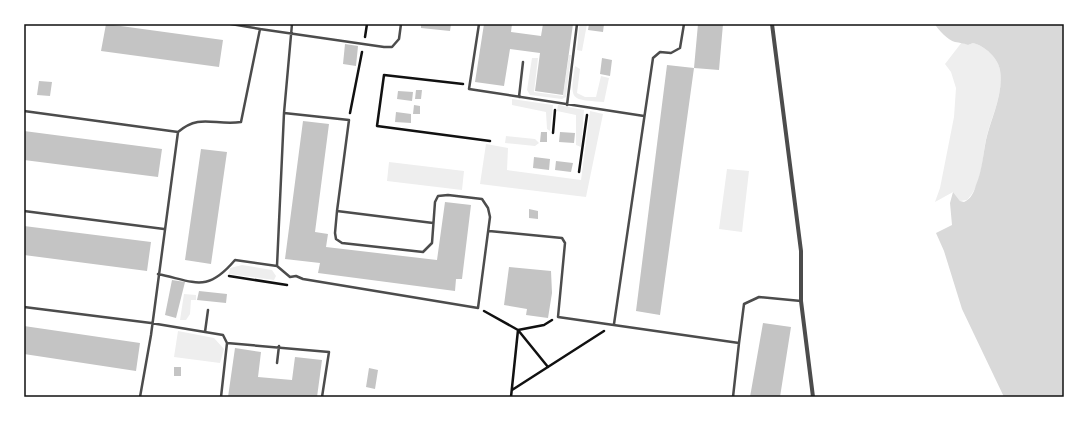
<svg xmlns="http://www.w3.org/2000/svg" width="1088" height="421" font-family="'Fira Sans',sans-serif">
<style>
.green{fill:#eee}
.water{fill:#d9d9d9}
.building{fill:#c4c4c4}
.lines{fill:none;stroke-linecap:round;stroke-linejoin:round}
.path{stroke:#111;stroke-width:2.5}
.service{stroke:#4c4c4c;stroke-width:2.5}
.minor{stroke:#4c4c4c;stroke-width:4}
.neatline{fill:none;stroke:#111;stroke-width:1.5}
</style>
<rect width="100%" height="100%" fill="#fff"/>
<path class="green" d="M581 24H587L582 51 577 50 579 27Z
M962 42 968 45 973 43C985 46 998 58 1000 70 1004 94 991 117 986 139 982 160 982 185 967 200L960 201 953 192 935 202 940 188 954 117 956 88 951 72 945 64Z
M569 55H571L566 97 562 99 530 95 527 90 532 58H538L534 92 563 96Z
M575 66 580 69 577 93 585 97H596L601 76 609 78 604 102C569 100 570 100 575 66Z
M512 99 553 105 550 131 547 129 546 112 512 105Z
M558 105 584 110 581 147 576 145V115L557 111Z
M590 111 603 114 586 197 480 184 486 144 508 148 507 170 581 180Z
M506 136 535 139 539 143 535 146 505 143Z
M389 162 464 171 462 190 387 181Z
M727 169 749 171 742 232 719 229Z
M242 265 272 270 276 276 274 280 229 274 230 268Z
M184 294 196 295V300H191L190 314 186 320H180Z
M178 331 214 338 224 349 220 363 174 357Z"/>
<path class="water" d="M935 24H1064V397H1004L962 309 944 251 936 233 952 225 950 203 953 192 960 201 964 202C971 199 974 192 976 185 982 171 983 155 986 140 991 118 1004 94 1000 70 998 58 985 46 973 43L968 45C963 43 960 43 955 42 948 40 938 30 935 24Z"/>
<path class="building" d="M106 24 223 40 219 67 101 51Z
M421 24H451L450 31 421 28Z
M484 24H512L511 32 541 36 543 24H573L563 95 535 91 540 53 510 49 504 86 475 82Z
M589 24H604L603 32 588 30Z
M698 24H723L719 70 694 68 660 315 636 311 667 65 694 68Z
M345 44 358 46 356 66 343 64Z
M602 58 612 60 610 76 600 74Z
M39 81 52 82 50 96 37 95Z
M416 90H422L421 99H415Z
M398 91 413 92 412 101 397 99Z
M414 105 420 106V114H413Z
M396 112 411 114V123L395 122Z
M303 121 329 124 315 232 328 234 326 247 437 260 445 202 471 205 462 279H456L455 291 318 273 320 263 285 259Z
M24 131 162 149 158 177 24 160Z
M541 132H547V142H540Z
M560 132 575 133 574 143 559 142Z
M201 149 227 152 211 264 185 260Z
M534 157 550 159 549 170 533 168Z
M556 161 573 163 571 172 555 170Z
M529 209 538 211V219L529 218Z
M24 226 151 242 147 271 24 255Z
M509 267 551 271 552 293 548 318 526 315 527 309 504 305Z
M172 280 185 282 176 318 165 315Z
M199 291 227 294 226 303 197 300Z
M763 323 791 327 780 397H750Z
M24 326 140 343 136 371 24 354Z
M235 348 261 352 258 377 292 380 295 357 322 360 317 397H228Z
M174 367H181V376H174Z
M369 368 378 370 375 389 366 387Z"/>
<g class="lines">
<path class="path" d="M365 37 367 24
M463 84 384 75 377 126 490 141
M350 113 362 52
M553 133 555 110
M579 172 587 115
M229 276 287 285
M484 311 518 330 548 367
M518 330 544 325 552 320
M512 390 604 331
M511 397 518 330"/>
<path class="service" d="M231 24 260 29
M479 24 469 89 644 116
M519 97 523 62
M567 105 577 24
M24 111 178 132C200 113 215 126 241 122L260 29 384 47H392L399 39 401 24
M284 113 292 24
M24 211 164 229
M489 231 562 238 565 243 558 317 739 343 744 304 759 297 801 301
M277 266 284 113 349 120 337 211
M158 274C196 282 207 293 235 260L277 266 290 277 296 276 303 279 478 308 490 217 488 208 482 199 448 195 438 196 435 202 432 243 423 252 342 243 336 239 335 233 337 211 433 223
M24 307 151 323 223 335 227 343 221 397
M614 324 653 58 660 52 671 53 680 48 684 24
M205 332 208 310
M227 343 329 352 322 397
M277 363 279 346
M140 397 151 335 178 132
M733 397 739 343"/>
<path class="minor" d="M772 24 801 251V301L813 397"/>
</g>
<rect width="1088" height="421" fill="none" stroke="#ffffff" stroke-width="50"/>
<rect x="25" y="25" width="1038" height="371" class="neatline"/>
</svg>
